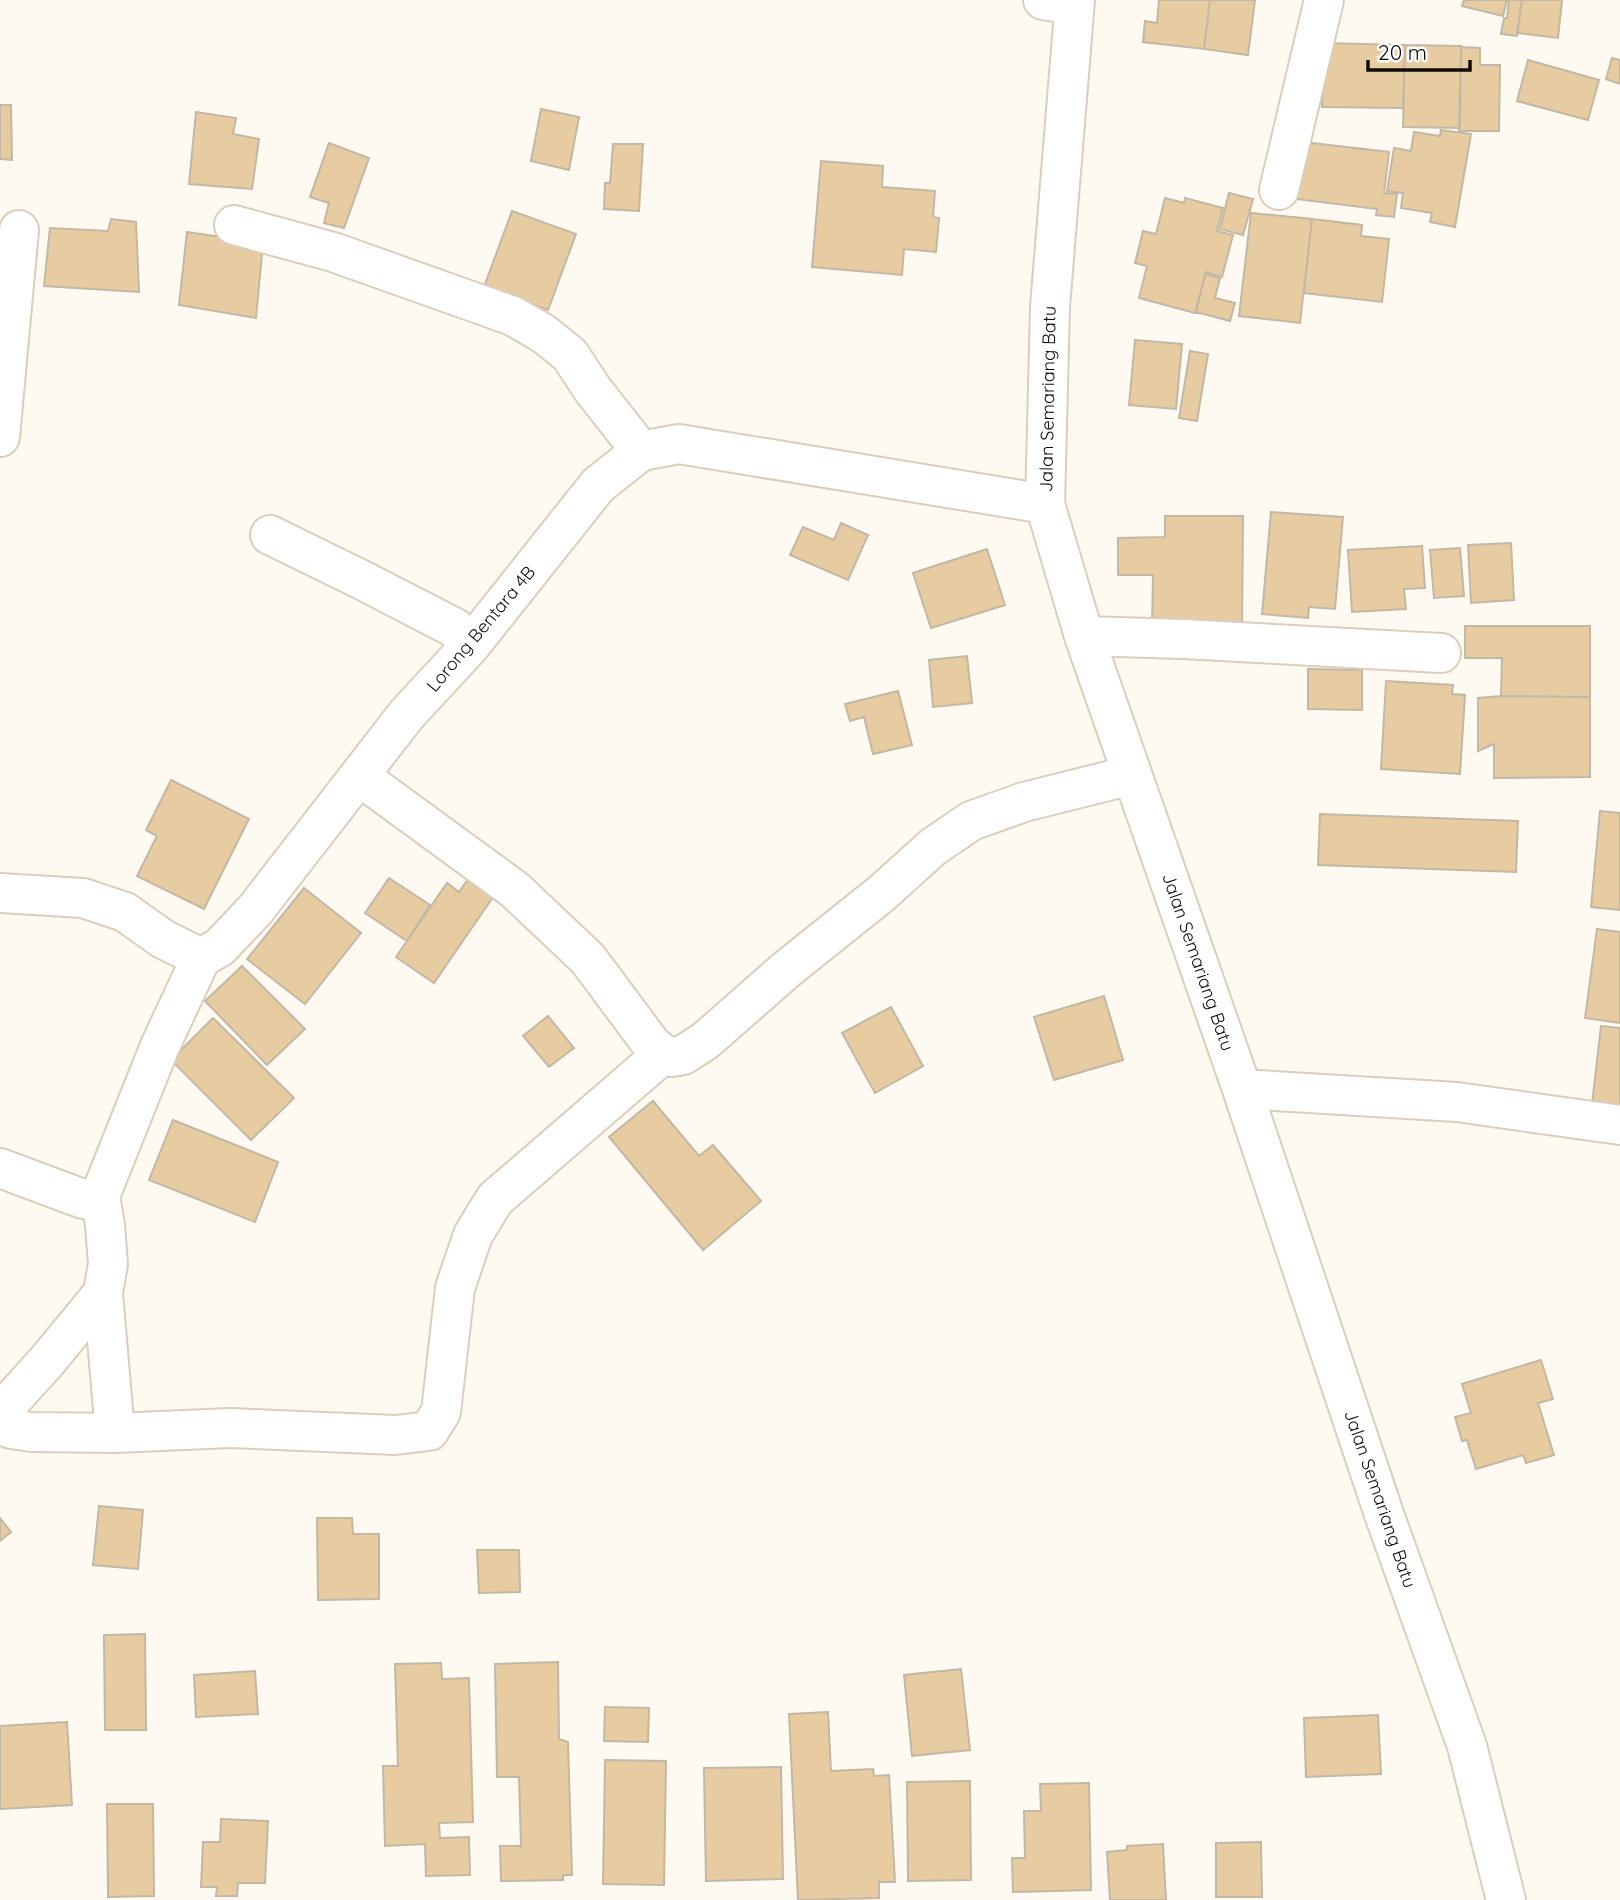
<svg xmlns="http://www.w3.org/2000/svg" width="1620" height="1900" font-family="Quicksand,sans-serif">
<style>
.building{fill:#e7cca1;stroke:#c3b7a5;stroke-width:2}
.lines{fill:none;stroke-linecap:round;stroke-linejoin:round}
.minor-casing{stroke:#dacebc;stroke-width:42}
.minor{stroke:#fff;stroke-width:38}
.labels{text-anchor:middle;stroke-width:5;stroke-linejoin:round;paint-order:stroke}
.street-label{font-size:18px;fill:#0f0c06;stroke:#fff}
</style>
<rect width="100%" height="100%" fill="#fef9f1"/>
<path class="building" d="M1159 0H1210L1204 49 1143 42 1145 21 1157 23Z
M1210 0H1255L1248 55 1204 49Z
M1464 0H1507L1503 16 1462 6Z
M1509 0H1522L1517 36 1501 34 1504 18H1507Z
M1522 0H1562L1558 38 1517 33Z
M1323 43 1405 45 1403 108 1322 107Z
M1405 45 1461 46 1460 128 1403 127Z
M1461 47 1480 48V65H1500L1499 131H1459Z
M1612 58 1620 60V84L1606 79Z
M1528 60 1599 80 1588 120 1517 101Z
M0 105H11L12 160 0 159Z
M541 109 579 117 569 170 531 161Z
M196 112 236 118 233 134 259 139 252 189 189 184Z
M1441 130 1471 134 1455 227 1430 222 1432 213 1401 208 1403 193 1387 191 1394 148 1411 151 1414 132 1440 136Z
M1303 142 1389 152 1384 193 1397 194 1394 217 1376 215 1377 209 1296 199Z
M329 143 369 158 344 228 324 223 329 203 310 197Z
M613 144H643L639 211 604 209 605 183H610Z
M821 161 883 166 882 187 935 191 933 217 939 218 936 252 904 249 902 275 812 267Z
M1229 193 1253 199 1243 235 1220 229Z
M1165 198 1184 203 1185 198 1223 208 1217 231 1233 235 1222 277 1206 272 1195 313 1139 298 1147 266 1135 263 1143 231 1156 234Z
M512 211 576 234 548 310 484 287Z
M1251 213 1312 219 1300 323 1239 316Z
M111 219 136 222 139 292 44 286 50 228 108 231Z
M1312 219 1362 225 1361 236 1389 239 1382 302 1304 293Z
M187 232 263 243 256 318 179 305Z
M1205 274 1220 278 1215 298 1235 303 1230 321 1196 312Z
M1135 340 1182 344 1176 409 1129 405Z
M1190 351 1208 354 1197 421 1179 418Z
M1271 512 1343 517 1335 609 1309 607 1308 618 1262 614Z
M1165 516H1243L1242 628 1152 627 1153 575H1118V538L1165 537Z
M841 523 868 535 848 580 790 555 803 527 834 540Z
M1511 543 1514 600 1471 603 1468 545Z
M1422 546 1425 588 1404 589 1406 609 1352 612 1348 550Z
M1460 548 1464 596 1434 598 1430 550Z
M987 549 1005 605 931 628 913 573Z
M1465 626H1590V697L1501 696 1502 658H1465Z
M967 656 972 703 933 707 929 660Z
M1308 669 1362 670V710L1308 709Z
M1386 681 1453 685 1452 694 1465 695 1460 774 1381 769Z
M898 691 912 745 873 754 864 717 850 721 845 704Z
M1501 696 1590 697V777L1494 778V744L1478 751V698Z
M171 780 249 819 204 909 137 876 157 836 146 830Z
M1600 811 1620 813V910L1591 907Z
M1320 814 1518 821 1516 872 1318 865Z
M389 878 430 905 407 941 365 913Z
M468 879 493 897 434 983 396 957 447 883 459 892Z
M304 888 361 933 305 1004 247 959Z
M1597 929 1620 932V1023L1585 1018Z
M242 966 305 1029 267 1065 205 1001Z
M1104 996 1123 1060 1054 1080 1034 1017Z
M891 1007 923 1066 875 1093 842 1033Z
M548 1016 574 1048 549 1067 523 1036Z
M213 1018 294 1098 251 1140 171 1060Z
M1601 1026 1620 1028V1117L1591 1113Z
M653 1101 699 1156 713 1145 761 1201 703 1250 609 1137Z
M173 1120 278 1162 255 1222 149 1180Z
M1541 1360 1553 1399 1538 1403 1554 1455 1526 1463 1523 1455 1476 1469 1467 1440 1462 1441 1455 1417 1471 1413 1462 1384Z
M99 1506 143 1510 138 1569 93 1565Z
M0 1518 11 1532 0 1541Z
M317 1518H352L353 1534H379V1599L318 1600Z
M477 1550H519L520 1592 479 1593Z
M145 1634 146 1730H105L104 1635Z
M558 1662 559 1739 568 1742 572 1875H563V1880L501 1881 500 1846H521L519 1777H497L495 1664Z
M441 1663 442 1679 469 1678 473 1822 439 1823 440 1838 469 1837 470 1875 426 1876 425 1844 385 1846 383 1766H398L395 1664Z
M961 1669 970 1750 912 1756 904 1675Z
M255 1671 258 1714 196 1717 194 1675Z
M605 1707 649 1708 648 1742 604 1741Z
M828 1712 831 1771 873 1769 874 1776 889 1775 895 1882H879V1898L798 1900 789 1714Z
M1378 1715 1381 1774 1306 1777 1304 1718Z
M67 1722 72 1805 0 1809V1726Z
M605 1760 666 1761 664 1885 603 1884Z
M781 1767 783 1879 706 1881 704 1768Z
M970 1781 971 1880 908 1881 907 1782Z
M1089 1783 1091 1890 1013 1892 1012 1858H1025L1024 1811H1041L1040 1784Z
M107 1804H153L154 1896 108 1897Z
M221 1819 268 1821 265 1883H238L237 1896H216L217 1887H201L203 1842H220Z
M1261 1842 1262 1897H1216V1843Z
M1163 1844 1166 1900H1110L1107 1852 1127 1850V1846Z"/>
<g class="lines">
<g class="minor-casing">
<path id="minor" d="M1043 0 1074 5
M1075 0 1050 307 1045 504 1084 636 1242 1089 1385 1517 1467 1746 1506 1900
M1279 190 1324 0
M234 225 333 252 513 316 544 334 570 355 593 390 641 451
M0 437 19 230
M270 535 362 580 455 628 470 646
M1084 636 1183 639 1441 653
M359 776 515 890 588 959 652 1045 663 1054 672 1057 683 1055 705 1041 787 969 882 893 933 847 971 821 1024 802 1132 775
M0 893 83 898 125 912 163 939 201 958 220 947 255 910 407 714 470 646 598 485 641 451 679 444 1045 504
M1242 1089 1457 1102 1620 1125
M0 1168 83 1199 100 1196
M103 1293 115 1433
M0 1413 47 1361 103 1293 108 1264 105 1225 100 1196 160 1046 201 958
M0 1425 11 1429 32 1432 115 1433 230 1428 395 1435 429 1431 441 1412 455 1288 473 1235 495 1199 663 1054"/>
</g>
<use href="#minor" class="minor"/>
</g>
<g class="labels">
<g class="street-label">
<text transform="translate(1048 399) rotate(-89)" y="6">Jalan Semariang Batu</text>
<text transform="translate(481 629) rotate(-50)" y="6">Lorong Bentara 4B</text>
<text transform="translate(1198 962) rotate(71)" y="6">Jalan Semariang Batu</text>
<text transform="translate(1380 1499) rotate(71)" y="6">Jalan Semariang Batu</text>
</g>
</g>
<path d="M1368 60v10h102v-10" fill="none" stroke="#0f0c06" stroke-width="3.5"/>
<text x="1378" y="60" font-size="21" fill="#0f0c06" stroke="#ffffff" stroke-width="5" paint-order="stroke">20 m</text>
</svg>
